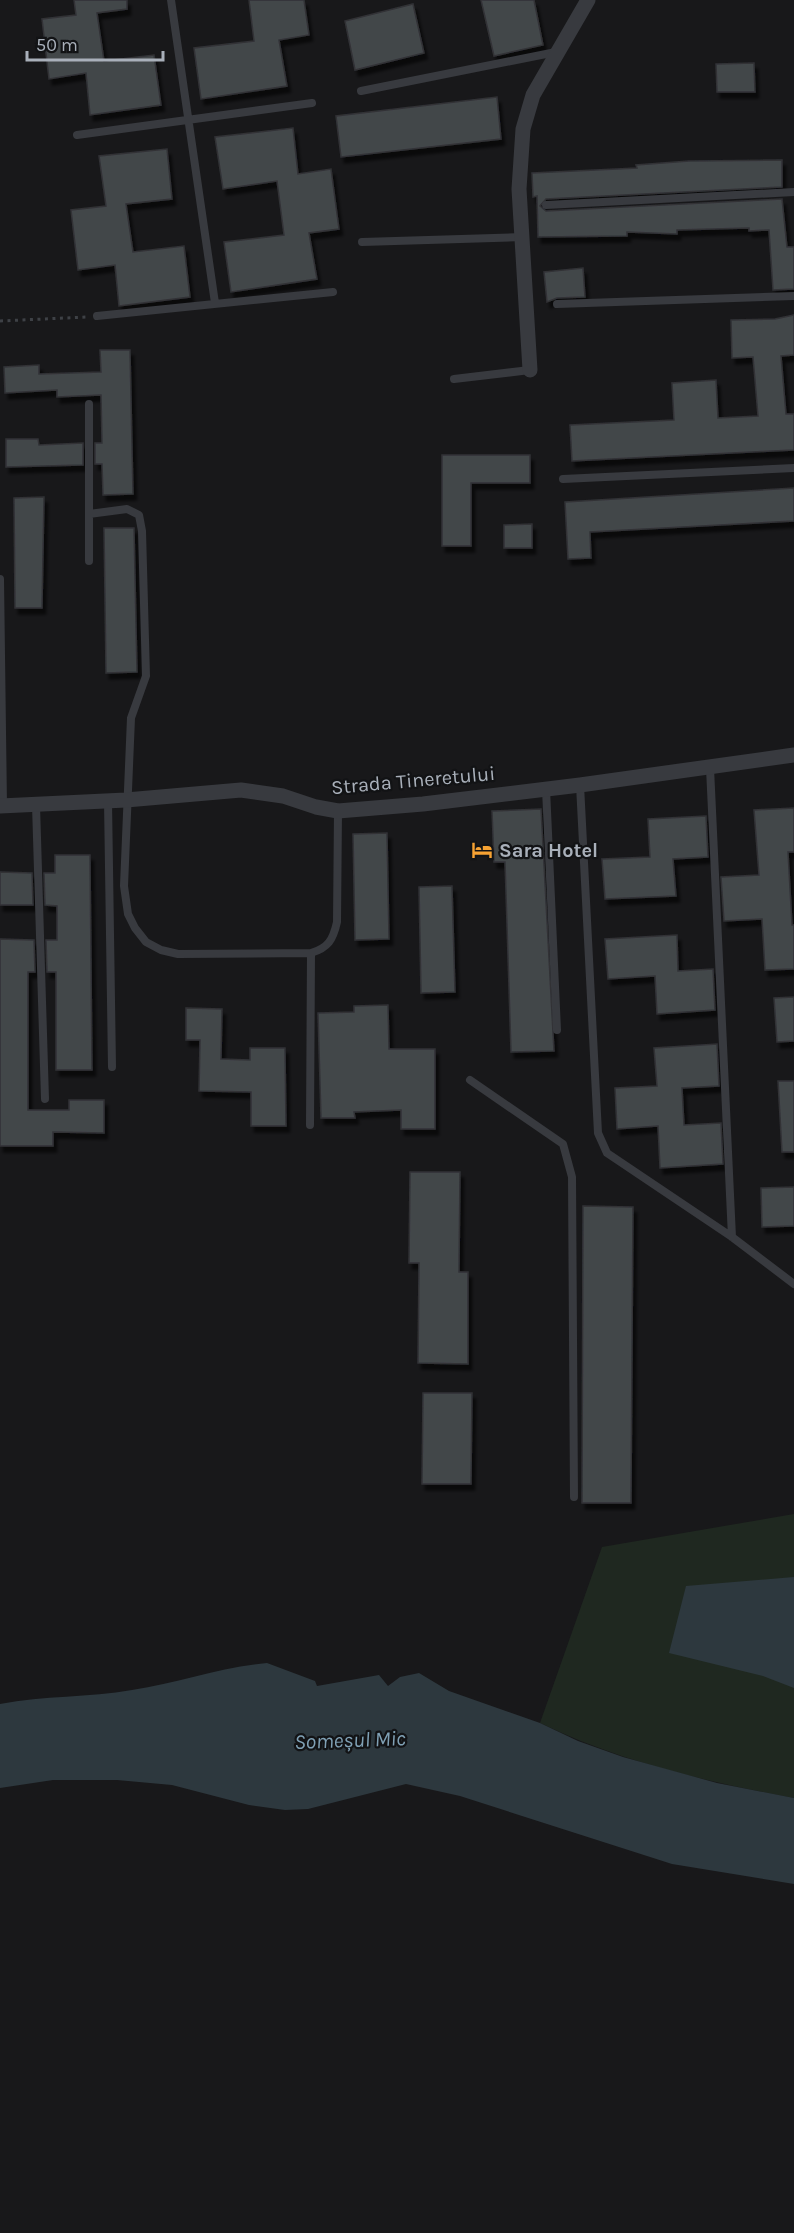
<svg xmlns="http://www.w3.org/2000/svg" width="794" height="2233" font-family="Karla,sans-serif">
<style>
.green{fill:#1f2820}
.water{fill:#2d383e}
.building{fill:#43464a;stroke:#313236;stroke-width:1.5;filter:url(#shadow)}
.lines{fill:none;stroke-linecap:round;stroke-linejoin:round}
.path{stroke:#3e4146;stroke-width:3;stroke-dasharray:3 4.5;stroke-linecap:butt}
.service{stroke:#383a3f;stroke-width:8}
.minor{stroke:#383a3f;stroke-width:15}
.labels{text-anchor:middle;stroke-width:4.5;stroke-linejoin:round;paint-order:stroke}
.street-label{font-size:20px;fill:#a9b0ba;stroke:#121315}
.poi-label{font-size:20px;font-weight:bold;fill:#a9b0ba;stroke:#121315;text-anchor:start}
.water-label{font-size:21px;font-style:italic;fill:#80a1b5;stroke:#121315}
</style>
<defs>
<filter id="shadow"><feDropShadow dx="3.5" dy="6" stdDeviation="1.5" flood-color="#0009"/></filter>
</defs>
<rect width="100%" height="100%" fill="#18181a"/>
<path class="green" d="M794 1514V1798C707 1782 621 1762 540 1723L602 1547Z"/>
<path class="water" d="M794 1577V1688L763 1676 669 1653 686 1586Z
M267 1663 315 1681 317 1686 379 1675 388 1686 400 1677 419 1673 449 1691 540 1723 578 1741 623 1757 717 1783 794 1798V1884L672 1864 460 1796 406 1784 308 1809 285 1810 249 1805 172 1785 117 1780H53L0 1788V1704C44 1695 89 1698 132 1690 178 1683 221 1667 267 1663Z"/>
<path class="building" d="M74 0H127V9L97 13 104 61 154 55 161 105 90 115 86 73 49 79 42 19 76 15Z
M249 0H304L309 35 279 40 287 86 201 99 194 48 254 41Z
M481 0H534L543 45 494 56Z
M413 4 424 53 355 70 345 21Z
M754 63 755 92H717L716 64Z
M497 97 501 139 341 157 336 116Z
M293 128 298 174 331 169 339 229 309 233 317 279 231 292 224 242 284 235 277 181 223 189 215 137Z
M167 149 172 199 126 204 133 252 184 246 190 297 119 306 115 265 78 270 71 210 106 206 99 156Z
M782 160V187L546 199 540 206 546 211 782 199 787 247H794V289L773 290 769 230 749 231V228L677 230V234L627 232V236L538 237 537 196 533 197 532 173 637 168 636 165 689 161Z
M583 268 585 297 557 298 547 302 544 272Z
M794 315V355L781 356 786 414H794V450L572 461 570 425 674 420 672 383 716 380 718 418 758 416 753 357 732 358 731 320 775 319Z
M100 350H130L133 494 103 495 102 464H95V443H102L101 395 57 397V390L5 393 4 367 39 365V374L101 372Z
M6 439H38L39 445 83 443V465L6 467Z
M442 455H530V483H471V546H442Z
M794 488V521L590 532 591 558 568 559 565 502Z
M44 497 42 608H15L14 498Z
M532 524V548H504V525Z
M104 528H134L137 672 106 673Z
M794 808V852H788L792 925H794V969L765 970 762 919 724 921 721 877 759 875 754 810Z
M541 809 554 1051 511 1052 505 862H494L492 811Z
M706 816 708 857 673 859 676 896 605 899 602 859 650 857 648 819Z
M387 833 389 939 355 940 353 834Z
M55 855H90L92 1070H56V972H47L46 940H57V906L45 905 44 873H55Z
M0 872 32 873 33 905H0Z
M452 886 455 992 421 993 419 887Z
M677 935 678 971 713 969 715 1010 657 1014 655 976 608 979 605 939Z
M0 939 34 940 35 972H28V1110H69V1100H104V1133L53 1132V1146H0Z
M794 997V1041L777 1042 774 998Z
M388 1005 389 1049H435V1129H401V1110L354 1112 355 1118H321L318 1013 354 1012V1006Z
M186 1008 222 1009 221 1059 250 1060V1048H285L286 1126H251V1092L199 1091 200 1040H186Z
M717 1044 719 1086 682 1088 684 1125 721 1123 723 1164 660 1168 658 1126 617 1129 615 1088 657 1086 654 1048Z
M778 1081H794V1152H782Z
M410 1172H460L459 1272H468V1364L418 1363 419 1263H409Z
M794 1187V1226L762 1227 761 1188Z
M583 1206 633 1207 631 1503H582Z
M423 1393H472L471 1484H422Z"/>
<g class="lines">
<path class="path" d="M0 321 87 317"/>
<path class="service" d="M171 0 215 303
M361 91 556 52
M77 135 312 103
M546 205 794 192
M362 242 523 237
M557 304 794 296
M97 316 333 292
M454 379 530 370
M563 479 794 468
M89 514 127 509 139 515 142 531 146 676 131 718 124 886 128 914 135 928 146 942 161 950 178 954 311 953C328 948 333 940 337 922L338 811
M89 561V404
M0 579 3 806
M710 768 732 1237
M580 785 598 1133 607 1153 732 1237 794 1284
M546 789 557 1030
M108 801 112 1067
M36 805 45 1099
M470 1080 563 1144 572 1177 574 1497
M310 1125 311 953"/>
<path class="minor" d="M530 370 519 189 523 129 533 95 588 0
M0 806 126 800 241 790 283 796 316 807 338 811 423 804 580 785 794 755"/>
</g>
<defs>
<g id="hotel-bare" transform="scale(1.62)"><path d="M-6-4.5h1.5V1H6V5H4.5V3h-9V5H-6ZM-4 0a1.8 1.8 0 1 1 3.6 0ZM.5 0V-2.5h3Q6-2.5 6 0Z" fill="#f6a233" stroke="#121315" stroke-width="2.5" paint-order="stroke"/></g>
</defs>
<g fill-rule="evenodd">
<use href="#hotel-bare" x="482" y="850"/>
</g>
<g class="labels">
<g class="street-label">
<text transform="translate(413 780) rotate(-5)" y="7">Strada Tineretului</text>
</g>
<g class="poi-label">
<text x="499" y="857">Sara Hotel</text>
</g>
<g class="water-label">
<text transform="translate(350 1740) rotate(-2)" y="7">Someșul Mic</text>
</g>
</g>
<path d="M27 51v9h136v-9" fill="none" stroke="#a9b0ba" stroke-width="3"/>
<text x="36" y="51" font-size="18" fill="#a9b0ba" stroke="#121315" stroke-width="4.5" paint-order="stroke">50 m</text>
</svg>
